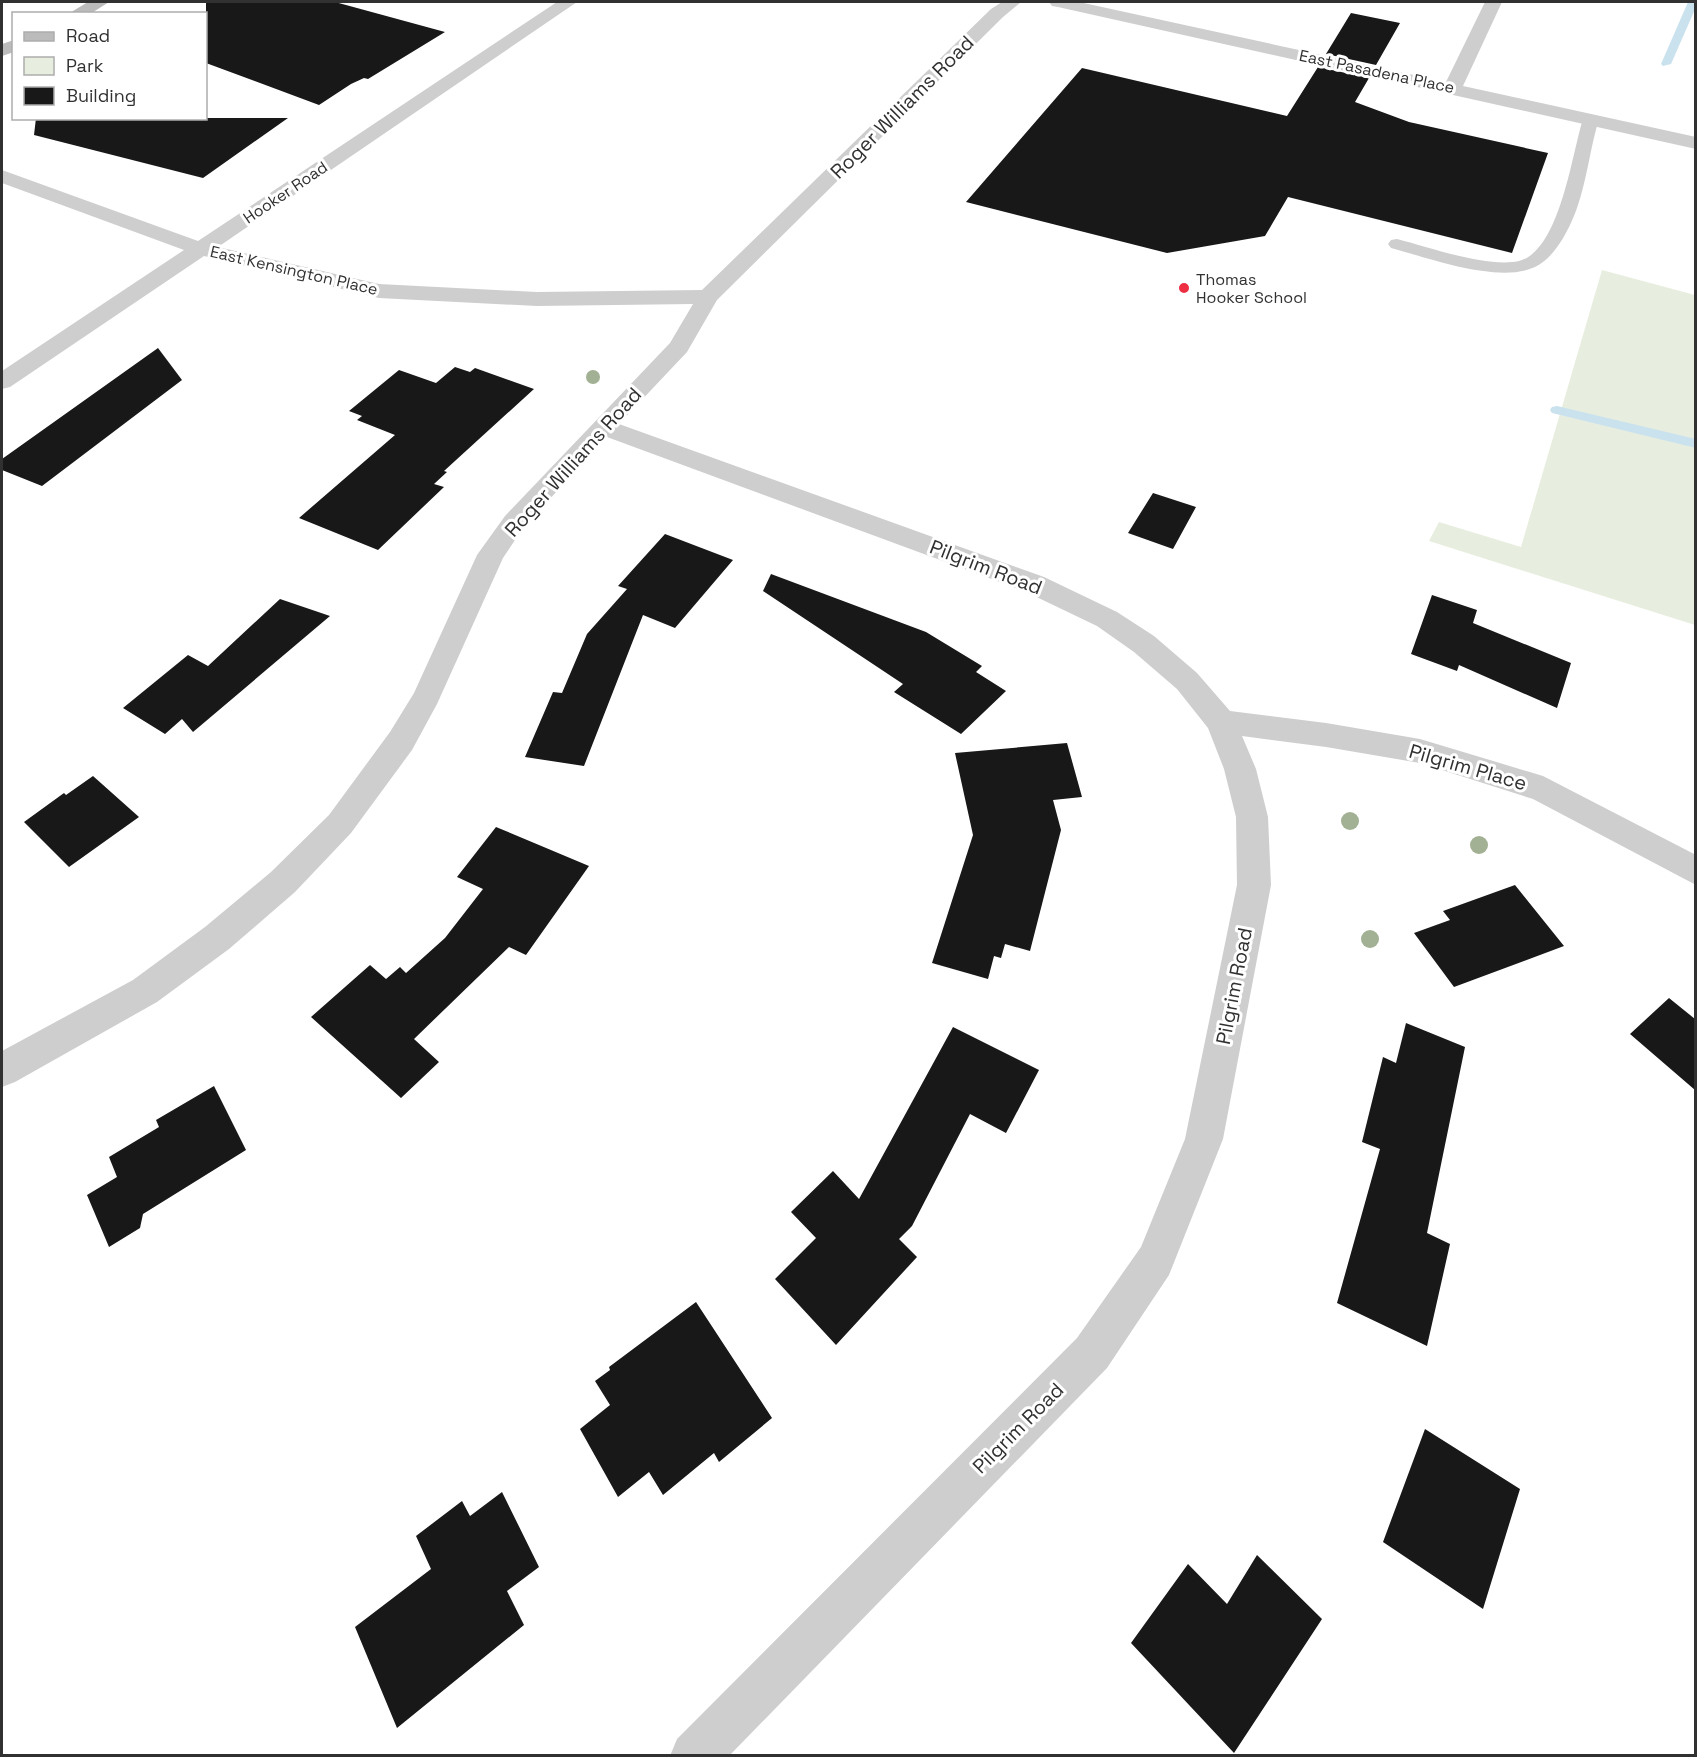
<svg xmlns="http://www.w3.org/2000/svg" width="1697" height="1757" font-family="'Space Grotesk',sans-serif">
<style>
.green{fill:#e8eedf}
.lines{fill:none;stroke-linecap:round;stroke-linejoin:round}
.stream{fill:#cae2ee;fill-rule:evenodd}
.building{fill:#181818}
.service{fill:#cecece;fill-rule:evenodd}
.minor{fill:#cecece;fill-rule:evenodd}
.secondary{fill:#bbb;fill-rule:evenodd}
.tree{fill:#a2b093}
.poi-dot{fill:#ed2e43;stroke:#fff;stroke-width:2}
.labels{text-anchor:middle;stroke-width:6;stroke-linejoin:round;paint-order:stroke}
.far-street-label{font-size:16px;fill:#313131;stroke:#fff}
.far-poi-label{font-size:16px;fill:#313131;stroke:#fff;text-anchor:start}
.street-label{font-size:20px;fill:#313131;stroke:#fff}
</style>
<rect width="100%" height="100%" fill="#fff"/>
<path class="green" d="M1602 270 1695 295V625L1429 541 1439 522 1521 547Z"/>
<g class="lines">
<path class="stream" d="M1688 2H1696V7L1671 64 1663 66 1661 64Z
M1557 406 1696 439V448L1552 413 1550 410 1552 407Z"/>
</g>
<path class="building" d="M206 2H335L445 32 368 79 364 78 351 84 319 105 206 63Z
M1351 13 1400 23 1376 65 1326 54Z
M1318 67 1369 78 1355 102 1409 122 1548 153 1512 253 1288 197 1265 236 1167 253 966 202 1082 68 1287 116Z
M36 118H288L203 178 34 135Z
M158 348 182 380 42 486 2 470V459Z
M455 367 470 372 475 368 534 389 444 471 447 472 434 484 444 487 378 550 299 518 395 435 357 420 362 416 349 411 399 370 436 383Z
M1153 493 1196 507 1173 549 1128 533Z
M665 534 733 560 675 628 643 615 584 766 525 757 553 692 562 693 587 634 627 589 618 586Z
M771 574 926 632 982 666 976 672 1006 691 961 734 894 692 903 684 763 591Z
M1432 595 1477 610 1473 623 1571 663 1557 708 1459 665 1457 671 1411 654Z
M280 599 330 616 193 732 182 719 165 734 123 708 188 655 208 666Z
M1067 743 1082 797 1053 800 1061 830 1030 951 1005 944 1001 958 994 956 988 979 932 963 973 835 955 753Z
M93 776 139 817 69 867 24 822 64 793 66 795Z
M496 827 589 866 526 955 509 947 414 1039 439 1062 401 1098 311 1017 370 965 386 979 400 967 406 973 445 938 483 889 457 877Z
M1515 885 1564 946 1454 987 1414 933 1450 920 1443 911Z
M1669 998 1695 1019V1090L1630 1034Z
M1406 1023 1465 1047 1427 1233 1450 1244 1427 1346 1337 1303 1380 1149 1362 1142 1383 1057 1396 1063Z
M953 1027 1039 1070 1006 1133 970 1114 912 1226 899 1239 917 1257 836 1345 775 1279 816 1238 791 1212 833 1171 859 1199Z
M214 1086 246 1150 143 1214 140 1228 109 1247 87 1195 117 1177 109 1157 159 1127 156 1120Z
M696 1302 772 1418 719 1462 714 1453 663 1495 649 1472 618 1497 580 1429 610 1405 595 1381 610 1370 609 1367Z
M1425 1429 1520 1489 1483 1609 1383 1542Z
M502 1492 539 1567 507 1591 524 1625 397 1728 355 1627 431 1569 416 1536 462 1501 470 1516Z
M1257 1555 1322 1619 1234 1753 1131 1643 1188 1564 1227 1604Z"/>
<g class="lines">
<path class="service" d="M1591 114 1599 119C1590 148 1587 180 1577 208 1570 228 1555 258 1535 267 1498 284 1429 258 1391 248L1388 244 1391 240 1397 239C1428 247 1488 268 1519 261 1560 251 1572 153 1583 119Z"/>
<path class="minor" d="M557 2H577L218 247 379 284 537 292 702 290 991 9 1002 2H1021L1003 17 717 300 687 352 619 424 1044 577 1117 612 1154 636 1197 673 1230 711 1326 723 1420 739 1543 776 1696 855V885L1533 799 1420 763 1326 747 1242 736 1256 769 1268 817 1271 885 1223 1139 1169 1275 1107 1368 729 1756H670L677 1739 1077 1338 1141 1247 1185 1139 1237 885 1236 817 1224 769 1208 728 1177 689 1134 652 1097 626 1024 591 607 437 523 528 503 558 437 704 412 750 351 833 295 892 229 949 157 1002 15 1082 2 1087V1051L133 980 205 927 271 872 329 815 390 732 414 693 477 555 505 516 670 343 693 304 537 306 379 298 204 256 10 387 2 389V371L184 250 2 183V170L198 241Z
M1049 2H1079L1446 82 1485 2H1502L1463 86 1696 137V149L1058 7 1052 6Z"/>
<path class="secondary" d="M88 2H109L90 14H68Z
M14 40V52L2 56V44Z"/>
</g>
<g class="tree">
<circle cx="593" cy="377" r="7"/>
<circle cx="1350" cy="821" r="9"/>
<circle cx="1479" cy="845" r="9"/>
<circle cx="1370" cy="939" r="9"/>
</g>
<circle class="poi-dot" cx="1184" cy="288" r="6"/>
<g class="labels">
<g class="far-street-label">
<text transform="translate(1377 71) rotate(12)" y="6">East Pasadena Place</text>
<text transform="translate(285 192) rotate(-34)" y="6">Hooker Road</text>
<text transform="translate(294 270) rotate(13)" y="6">East Kensington Place</text>
</g>
<g class="far-poi-label">
<text x="1196" y="285">Thomas<tspan x="1196" dy="18">Hooker School</tspan></text>
</g>
<g class="street-label">
<text transform="translate(902 107) rotate(-45)" y="7">Roger Williams Road</text>
<text transform="translate(573 462) rotate(-48)" y="7">Roger Williams Road</text>
<text transform="translate(986 567) rotate(21)" y="7">Pilgrim Road</text>
<text transform="translate(1468 767) rotate(16)" y="7">Pilgrim Place</text>
<text transform="translate(1234 986) rotate(-79)" y="7">Pilgrim Road</text>
<text transform="translate(1018 1428) rotate(-45)" y="7">Pilgrim Road</text>
</g>
</g>
<rect width="1697" height="1757" fill="none" stroke="#313131" stroke-width="6"/>
<rect x="12" y="12" width="195" height="108" fill="#ffffff" stroke="#adadad" stroke-width="1.5"/>
<rect x="24" y="32" width="30" height="9" fill="#bbbbbb" stroke="#adadad" stroke-width="1.5"/>
<text x="66" y="42" font-size="18" fill="#313131">Road</text>
<rect x="24" y="57" width="30" height="18" fill="#e8eedf" stroke="#adadad" stroke-width="1.5"/>
<text x="66" y="72" font-size="18" fill="#313131">Park</text>
<rect x="24" y="87" width="30" height="18" fill="#181818" stroke="#adadad" stroke-width="1.5"/>
<text x="66" y="102" font-size="18" fill="#313131">Building</text>
</svg>
